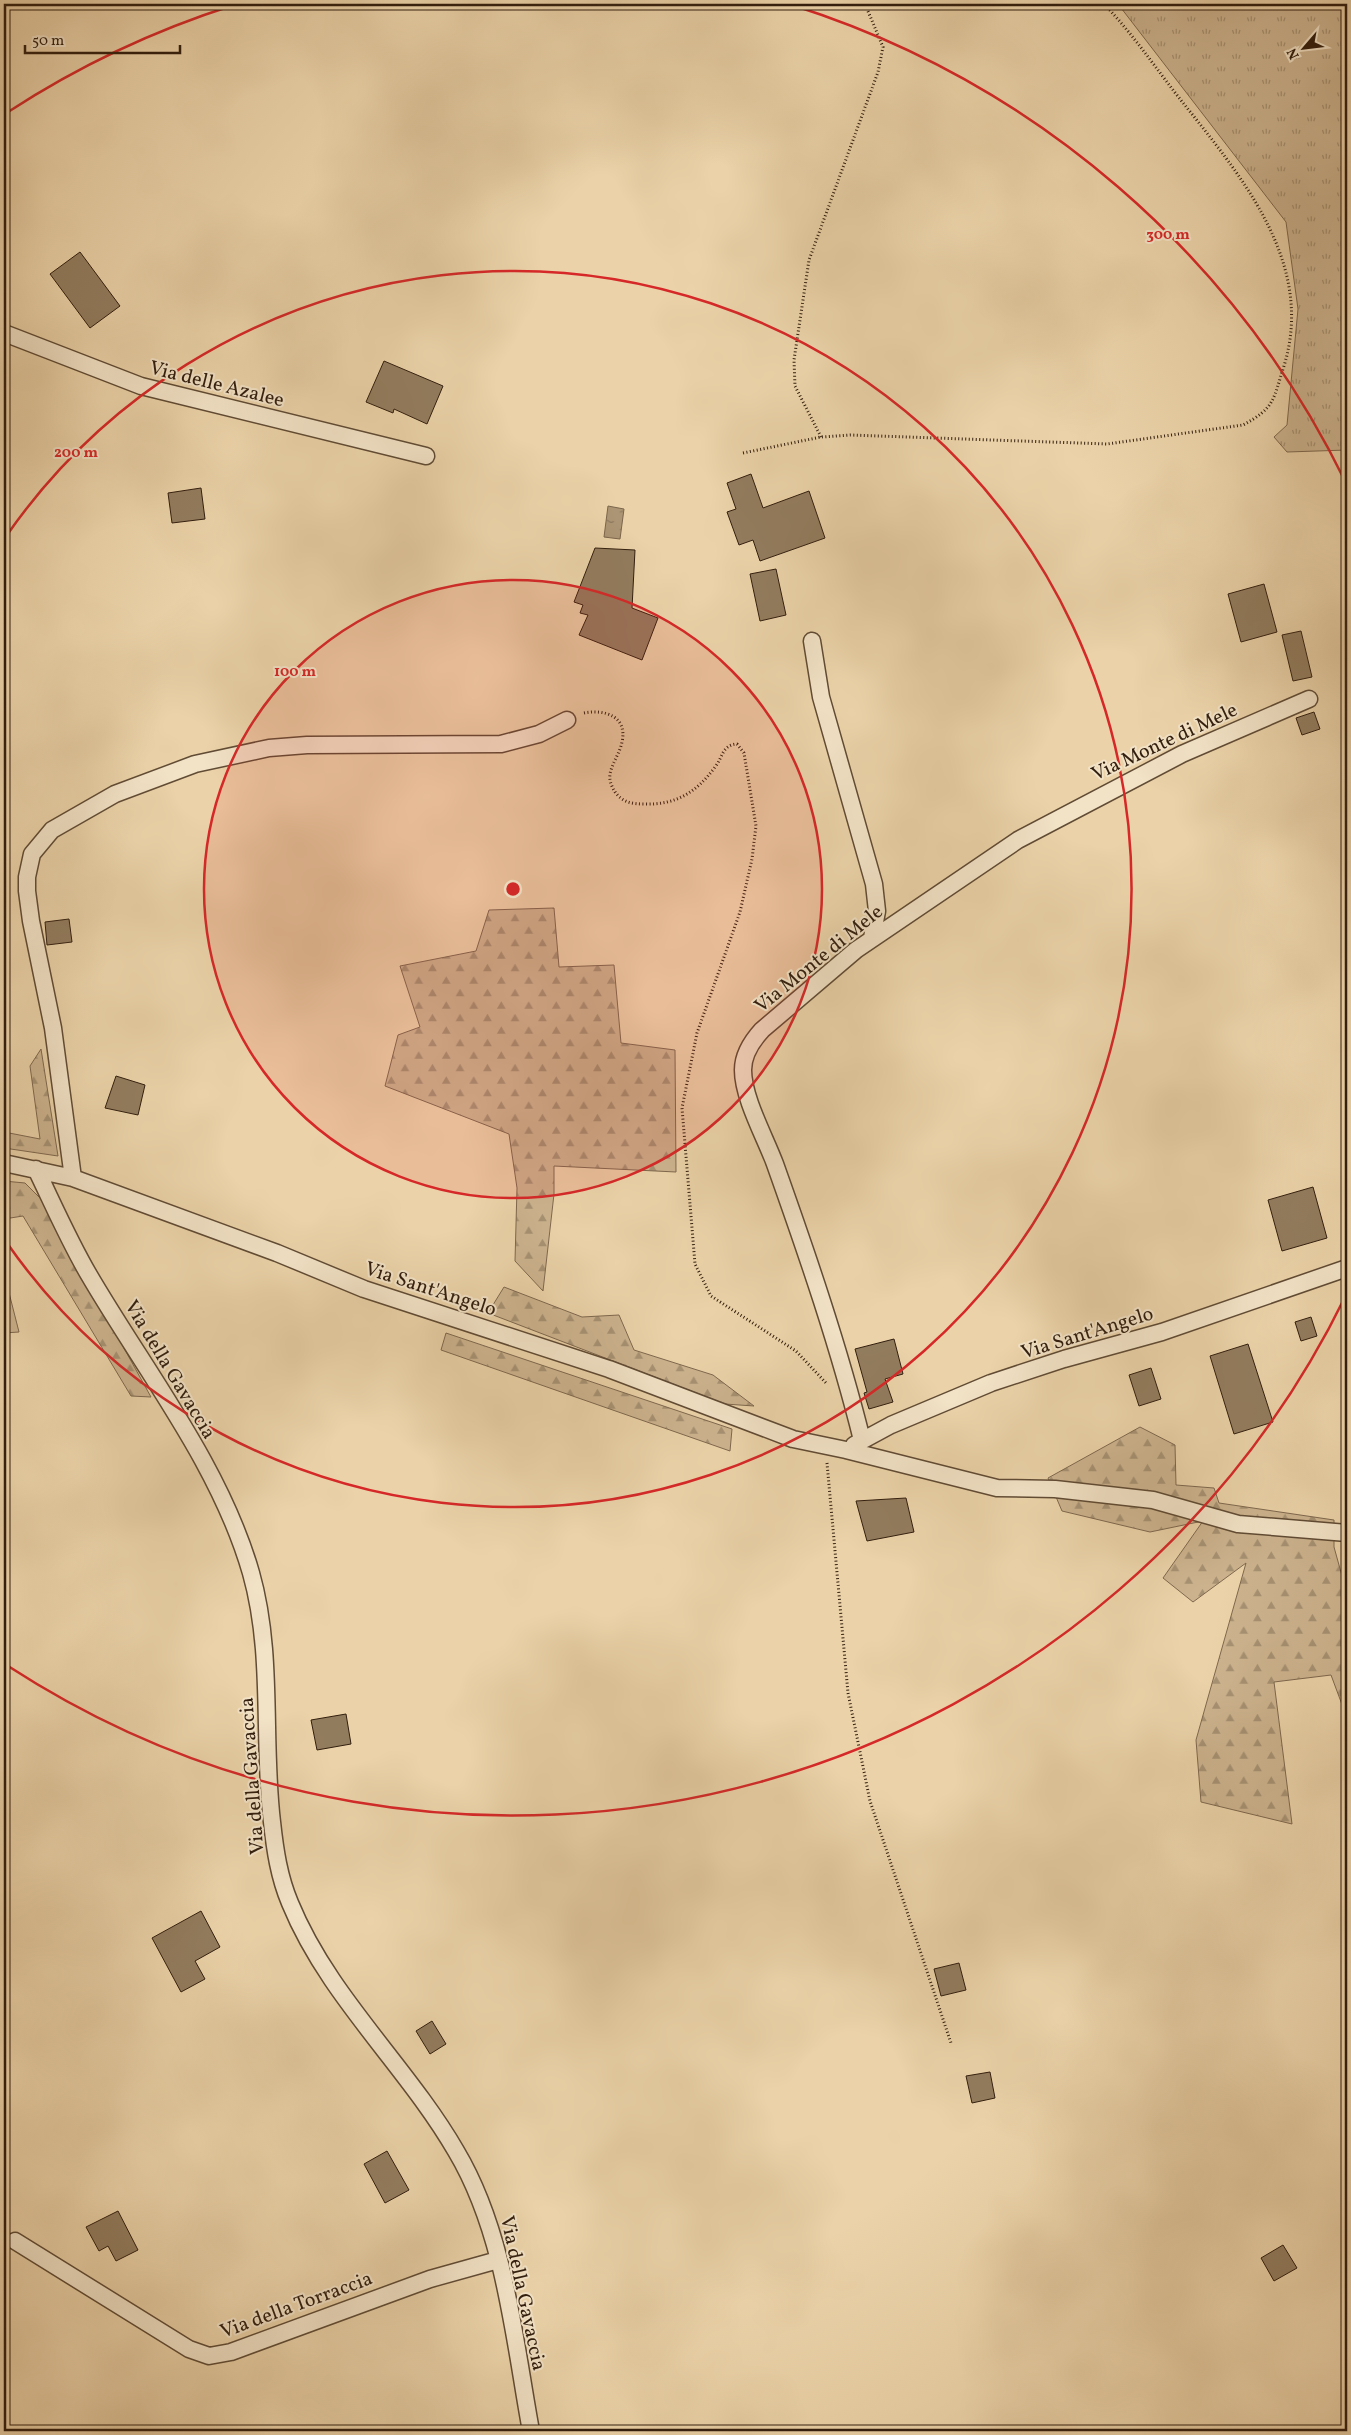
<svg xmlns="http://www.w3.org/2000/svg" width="1351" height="2435" font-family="Vollkorn,serif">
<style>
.grass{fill:url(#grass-tufts);stroke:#7f684e}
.forest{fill:url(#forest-firs);stroke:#7f684e}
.water{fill:url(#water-ripples);stroke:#7b654b}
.building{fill:#927c5e;stroke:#321e0e}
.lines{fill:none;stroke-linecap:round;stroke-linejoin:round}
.minor-casing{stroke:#604b34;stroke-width:19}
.path{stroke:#321e0e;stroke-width:3;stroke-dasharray:1 2.5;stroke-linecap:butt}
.minor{stroke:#f2e2c6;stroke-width:16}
.ring{fill:none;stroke:#d62828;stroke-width:2.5}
.labels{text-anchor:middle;stroke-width:4;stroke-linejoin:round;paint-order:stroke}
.street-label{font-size:20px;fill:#321e0e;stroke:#f2e2c6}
.centre{fill:#d62828;stroke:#f2e2c6;stroke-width:2.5}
.ring-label{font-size:15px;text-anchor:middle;font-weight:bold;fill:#d62828;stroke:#f2e2c6;stroke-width:4;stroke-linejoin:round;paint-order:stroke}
</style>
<defs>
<pattern id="grass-tufts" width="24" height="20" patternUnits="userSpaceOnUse" patternTransform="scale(1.25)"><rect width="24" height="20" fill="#ccb38e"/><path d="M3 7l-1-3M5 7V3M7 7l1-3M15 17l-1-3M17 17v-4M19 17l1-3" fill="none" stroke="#a69172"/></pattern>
<pattern id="forest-firs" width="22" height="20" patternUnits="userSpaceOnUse" patternTransform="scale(1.25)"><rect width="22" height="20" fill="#ccb38e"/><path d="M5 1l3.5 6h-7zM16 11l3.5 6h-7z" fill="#a69172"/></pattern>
<pattern id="water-ripples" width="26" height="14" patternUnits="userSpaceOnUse" patternTransform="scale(1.25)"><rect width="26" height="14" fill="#ac9574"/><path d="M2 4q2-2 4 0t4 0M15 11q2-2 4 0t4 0" fill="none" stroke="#8d795e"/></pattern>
</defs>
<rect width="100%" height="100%" fill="#ebd2a8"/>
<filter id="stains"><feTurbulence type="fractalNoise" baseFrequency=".004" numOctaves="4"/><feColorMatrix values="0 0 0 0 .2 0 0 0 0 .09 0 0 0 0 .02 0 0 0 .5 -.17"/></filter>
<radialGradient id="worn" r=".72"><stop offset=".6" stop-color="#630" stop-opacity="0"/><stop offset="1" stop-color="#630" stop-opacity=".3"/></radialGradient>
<path class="grass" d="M1118 4H1347V450L1287 452 1274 437 1287 425 1298 309 1286 222Z"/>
<path class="forest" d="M554 908 559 967 614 965 621 1043 675 1050 676 1172 554 1166V1194L543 1291 515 1261 517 1188 509 1134 385 1086 398 1035 420 1027 400 966 476 951 489 910Z
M41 1049 58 1156 4 1148V1132L40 1139 30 1066Z
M4 1181 25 1183 42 1200 151 1397 131 1396 23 1216 4 1219Z
M4 1273 19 1332 4 1333Z
M504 1287 582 1317 619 1315 634 1350 713 1375 754 1406 725 1404 488 1313Z
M446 1333 732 1429 730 1451 441 1350Z
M1140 1427 1175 1445 1176 1485 1214 1488 1219 1503 1334 1520V1547L1347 1594V1718L1331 1675 1274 1682 1292 1824 1201 1802 1196 1740 1246 1563 1193 1602 1163 1578 1203 1521 1150 1532 1062 1511 1048 1478Z"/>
<path class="water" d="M608 506 624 509 620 539 604 537Z"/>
<path class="building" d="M80 252 120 306 90 328 50 274Z
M384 361 443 386 427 424 394 409 393 413 366 402Z
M751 474 763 508 809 491 825 538 760 561 753 540 739 545 727 512 736 509 727 483Z
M201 488 205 519 172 523 168 493Z
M595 548 635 550 632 608 658 618 642 660 579 635 588 615 580 613 583 605 574 602Z
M776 569 786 615 760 621 750 574Z
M1264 584 1277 632 1241 642 1228 594Z
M1301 631 1312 677 1293 681 1282 635Z
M1314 712 1320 729 1302 735 1296 718Z
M69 919 72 942 47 945 45 922Z
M116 1076 145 1085 138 1115 105 1108Z
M1313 1187 1327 1238 1282 1251 1268 1200Z
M1311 1317 1317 1336 1301 1341 1295 1322Z
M894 1339 903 1374 885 1379 893 1402 869 1409 864 1393 867 1392 855 1349Z
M1248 1344 1273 1422 1234 1434 1210 1356Z
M1151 1368 1161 1399 1139 1406 1129 1375Z
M906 1498 914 1532 867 1541 856 1501Z
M346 1714 351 1744 317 1750 311 1720Z
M201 1911 220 1947 195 1961 205 1979 181 1992 152 1938Z
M959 1963 966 1990 941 1996 934 1969Z
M432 2021 446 2044 430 2054 416 2031Z
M990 2072 995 2098 972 2103 966 2076Z
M387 2151 409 2190 385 2203 364 2164Z
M118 2211 138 2250 116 2261 108 2246 99 2251 86 2227Z
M1283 2245 1297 2268 1274 2281 1261 2258Z"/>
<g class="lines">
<g class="minor-casing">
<path id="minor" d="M4 333 141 386 426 456
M812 641 821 697 874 884 877 911 872 938
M4 1163 73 1178 277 1253 364 1289 609 1369 793 1439 846 1450 997 1488 1055 1489 1153 1500 1238 1524 1347 1533
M36 1169C53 1204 69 1241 89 1275 145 1371 220 1465 251 1573 274 1654 262 1739 272 1822 275 1850 279 1877 290 1903 328 1996 406 2065 456 2151 505 2233 514 2339 531 2431
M73 1178 53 1028 31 921 27 891V877L32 854 52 830 115 794 195 764 269 748 307 745 501 744 539 734 567 720
M862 1440C839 1347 807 1254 775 1164 765 1137 743 1098 743 1070 743 1054 752 1041 762 1030L856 950 1018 840 1182 754 1309 699
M854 1445 891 1425 991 1383 1064 1359 1162 1332 1347 1268
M15 2241 189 2349 209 2356 231 2352 430 2279 498 2260"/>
</g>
<path class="path" d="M821 437 795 386 794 360 809 260 878 72 883 47 865 4
M743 453 821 437 850 435 1107 444 1243 425C1275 408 1273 400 1284 366 1316 262 1240 175 1180 99 1155 67 1132 33 1104 4
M584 713C604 709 628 716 622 742 620 753 612 763 610 774 609 781 612 787 615 792 623 803 633 804 645 804 676 805 697 792 715 767 723 757 722 745 737 744L744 753 756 826 752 859 740 912 697 1033 682 1108 695 1264 711 1296 796 1351 827 1384
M827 1463 848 1693 870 1801 951 2043"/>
<use href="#minor" class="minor"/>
</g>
<circle cx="513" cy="889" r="309" fill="#d62828" fill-opacity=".12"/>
<g class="ring">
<circle cx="513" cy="889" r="309"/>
<path d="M7 535A618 618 0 1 1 7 1243"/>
<path d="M1346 1295A927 927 0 0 1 8 1666M8 112A927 927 0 0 1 234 5M792 5A927 927 0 0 1 1346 483"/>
</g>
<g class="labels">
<g class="street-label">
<text transform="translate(217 383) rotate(14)" y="7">Via delle Azalee</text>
<text transform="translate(1164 741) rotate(-25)" y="7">Via Monte di Mele</text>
<text transform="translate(818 958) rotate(-39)" y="7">Via Monte di Mele</text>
<text transform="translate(431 1288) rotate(18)" y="7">Via Sant'Angelo</text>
<text transform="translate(1087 1332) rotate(-17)" y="7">Via Sant'Angelo</text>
<text transform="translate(171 1369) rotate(59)" y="7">Via della Gavaccia</text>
<text transform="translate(251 1776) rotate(-94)" y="7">Via della Gavaccia</text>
<text transform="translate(524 2293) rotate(78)" y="7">Via della Gavaccia</text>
<text transform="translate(296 2304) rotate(-20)" y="7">Via della Torraccia</text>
</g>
</g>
<circle cx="513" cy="889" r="8" class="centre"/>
<g class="ring-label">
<text x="1168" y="239">300 m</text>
<text x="76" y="457">200 m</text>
<text x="295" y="676">100 m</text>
</g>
<rect width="1351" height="2435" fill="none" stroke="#ebd2a8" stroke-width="20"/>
<rect x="5" y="5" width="1341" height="2425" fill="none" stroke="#321e0e" stroke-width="2.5"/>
<rect x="10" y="10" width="1331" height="2415" fill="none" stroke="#321e0e"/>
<g transform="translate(1304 48) rotate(242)" stroke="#f2e2c6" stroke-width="4" paint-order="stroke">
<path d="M0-4L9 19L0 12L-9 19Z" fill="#321e0e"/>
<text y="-8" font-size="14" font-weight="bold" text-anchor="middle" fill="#321e0e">N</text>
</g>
<path d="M25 45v8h155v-8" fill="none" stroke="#321e0e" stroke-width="2.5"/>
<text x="32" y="45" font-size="15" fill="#321e0e" stroke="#f2e2c6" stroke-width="4" paint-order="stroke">50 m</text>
<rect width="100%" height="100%" filter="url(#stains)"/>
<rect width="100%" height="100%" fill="url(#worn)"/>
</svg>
